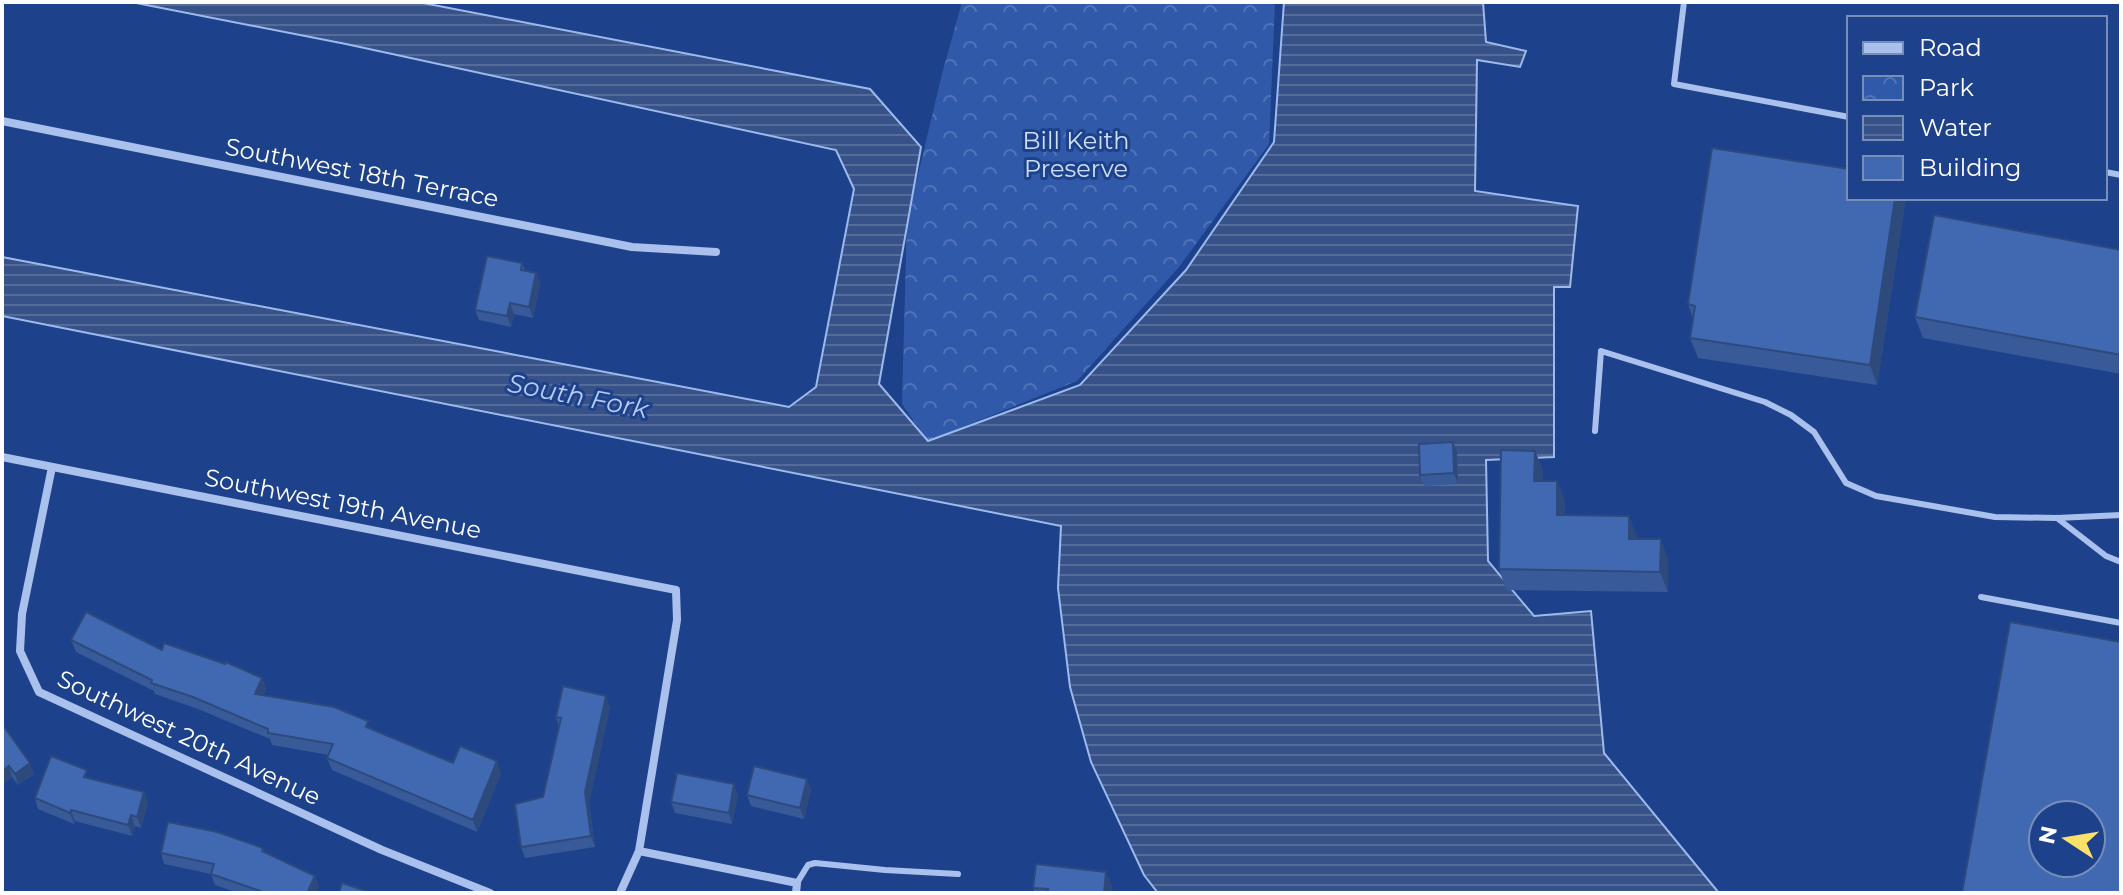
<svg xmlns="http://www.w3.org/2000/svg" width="2123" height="895" font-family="Montserrat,sans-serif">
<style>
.park{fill:url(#park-crowns)}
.water{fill:url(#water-rules);stroke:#9cbaee;stroke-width:2}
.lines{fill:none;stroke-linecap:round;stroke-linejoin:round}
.lane{stroke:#a9c1ec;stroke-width:6}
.street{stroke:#a9c1ec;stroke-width:8}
.wall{fill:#385a99}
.shaded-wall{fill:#2e4a7d}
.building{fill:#4169b2;stroke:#2e4a7d;stroke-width:2;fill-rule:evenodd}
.labels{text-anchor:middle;stroke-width:6;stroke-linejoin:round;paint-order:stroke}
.park-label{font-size:24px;fill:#cfdef9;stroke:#1d428b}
.street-label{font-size:24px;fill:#fff;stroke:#1d428b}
.water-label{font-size:26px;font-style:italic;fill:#b5cbf4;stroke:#1d428b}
</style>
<defs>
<pattern id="park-crowns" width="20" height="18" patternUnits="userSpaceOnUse" patternTransform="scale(2)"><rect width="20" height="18" fill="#305aa9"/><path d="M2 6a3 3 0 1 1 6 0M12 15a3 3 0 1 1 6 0" fill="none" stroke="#4f73b6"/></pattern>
<pattern id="water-rules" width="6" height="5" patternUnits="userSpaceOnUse" patternTransform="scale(2)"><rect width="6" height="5" fill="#375288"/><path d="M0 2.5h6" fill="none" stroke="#556c9a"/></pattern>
</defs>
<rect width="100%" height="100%" fill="#1d428b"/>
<path class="park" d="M962 2H1275L1269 144 1179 267 1077 381 928 441 902 404 907 221 942 74Z"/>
<path class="water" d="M131 2H418L870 89 921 147 879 384 928 441 1080 385 1186 270 1274 142 1284 2H1483L1486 42 1526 51 1520 67 1477 60 1475 191 1578 206 1570 287H1554V457L1486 460 1488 561 1534 616 1591 611 1604 753 1719 893H1158L1144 875 1091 762 1070 687 1058 588 1061 526 2 316V257L789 407 816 387 854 189 836 150 346 44Z"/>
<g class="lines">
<path class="lane" d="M1684 2 1674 84 1849 117
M2105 172 2121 175
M1595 431 1601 351 1765 402 1791 415 1814 432 1846 483 1876 496 1995 517 2057 518 2121 515
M2057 518 2106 556 2121 562
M1981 597 2121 623
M797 883 808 865 815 863 885 870 958 874"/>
<path class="street" d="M2 121 632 247 716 252
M2 457 676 590 677 620 639 851 620 893
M52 467 22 614 20 651 39 692 382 850 490 893
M639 851 797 883 796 893"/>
</g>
<path class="wall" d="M1849 198H1906L1877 385 1698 358 1690 338 1693 319 1688 304Z
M2121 250V374L1923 338 1915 317Z
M522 263 525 270 536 273 540 284 533 318 514 314 511 327 479 320 475 310Z
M1535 451 1543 471 1542 481H1557L1565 502 1564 515 1629 516 1637 539 1668 560V592L1506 590 1499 569Z
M1457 453 1458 484 1424 486 1420 475Z
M71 640 162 650 262 678 266 689 263 695 371 729 453 763 501 773 477 832 332 770 327 758 329 755 272 745 270 739 198 709 155 694 154 691 76 652Z
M610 707 589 803 595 847 525 858 521 847 543 797 559 727 556 717Z
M2 724 34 774 18 785 12 777 2 785Z
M90 778 144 792 148 803 141 828 135 826 132 836 75 821 74 824 38 809 35 798Z
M807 779 811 790 804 819 751 806 747 795Z
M738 795 732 824 675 813 671 802Z
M263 848 264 853 315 876 319 887 316 893H238L215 885 211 874 164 864 161 853Z
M1106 872 1112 887V893H1035L1033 888Z"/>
<path class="shaded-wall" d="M1895 198H1906L1877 385 1870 365Z
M536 273 540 284 533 318 529 307Z
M510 303 514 314 511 327 507 316Z
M1453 442 1457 453 1458 484 1454 473Z
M1535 451 1543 471 1542 502 1534 481Z
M1557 481 1565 502 1564 535 1557 515Z
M1629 516 1637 536 1636 559 1629 539Z
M1661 539 1668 560V592L1660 572Z
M262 678 266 689 259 705 255 694Z
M606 696 610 707 589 803 595 847 591 836 585 792Z
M497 761 501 773 477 832 473 820Z
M30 763 34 774 18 785 15 774Z
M9 766 12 777 2 785V771Z
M807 779 811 790 804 819 800 808Z
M734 784 738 795 732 824 729 813Z
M144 792 148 803 141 828 137 817Z
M71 810 75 821 74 824 70 813Z
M131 815 135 826 132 836 128 825Z
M1106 872 1112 887V893H1104Z
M315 876 319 887 316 893H307Z"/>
<path class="building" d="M1712 148 1849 169V198H1895L1870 365 1690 338 1695 306 1688 304Z
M1934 215 2121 250V355L1915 317Z
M487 256 522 263 521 270 536 273 529 307 510 303 507 316 475 310Z
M1453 442 1454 473 1420 475 1419 444Z
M1501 450 1535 451 1534 481H1557V515L1629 516V539H1661L1660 572 1499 569Z
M86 612 162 650 164 643 225 664 226 662 262 678 255 694 334 707 368 721 366 727 453 763 460 746 497 761 473 820 327 758 333 744 268 733V729L193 697 151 683 152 680 71 640Z
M2010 622 2121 642V893H1962ZM2043 815H2091V863H2043Z
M563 686 606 696 585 792 591 836 521 847 515 804 543 797 561 718 556 717Z
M2 724 30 763 15 774 9 766 2 771Z
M51 756 87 770 84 777 144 792 137 817 131 815 128 825 71 810 70 813 35 798Z
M754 766 807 779 800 808 747 795Z
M677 773 734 784 729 813 671 802Z
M168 822 217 832 263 848 262 851 315 876 307 893H266L211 874 214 864 161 853Z
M1036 864 1106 872 1104 893H1048V889L1033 888Z
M342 883 366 891 365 893H339Z"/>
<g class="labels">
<g class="park-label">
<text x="1076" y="149">Bill Keith<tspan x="1076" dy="28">Preserve</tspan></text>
</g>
<g class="street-label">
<text transform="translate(362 173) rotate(11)" y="8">Southwest 18th Terrace</text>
<text transform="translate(343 504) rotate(11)" y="8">Southwest 19th Avenue</text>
<text transform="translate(189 738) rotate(25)" y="8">Southwest 20th Avenue</text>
</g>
<g class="water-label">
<text transform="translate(578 396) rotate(11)" y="9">South Fork</text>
</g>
</g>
<rect width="2123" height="895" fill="none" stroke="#ffffff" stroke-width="8"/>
<rect x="1847" y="16" width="260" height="184" fill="#1d428b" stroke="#778eb9" stroke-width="2"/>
<rect x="1863" y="42" width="40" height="12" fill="#a9c1ec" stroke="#778eb9" stroke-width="2"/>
<text x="1919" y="56" font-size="24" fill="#ffffff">Road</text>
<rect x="1863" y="76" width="40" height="24" fill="url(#park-crowns)" stroke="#778eb9" stroke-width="2"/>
<text x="1919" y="96" font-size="24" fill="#ffffff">Park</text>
<rect x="1863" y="116" width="40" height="24" fill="url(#water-rules)" stroke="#778eb9" stroke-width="2"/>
<text x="1919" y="136" font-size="24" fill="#ffffff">Water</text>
<rect x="1863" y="156" width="40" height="24" fill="#4169b2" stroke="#778eb9" stroke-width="2"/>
<text x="1919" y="176" font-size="24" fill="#ffffff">Building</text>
<g transform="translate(2067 839) rotate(282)"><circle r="38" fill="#1d428b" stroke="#778eb9" stroke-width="2"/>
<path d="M0-6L14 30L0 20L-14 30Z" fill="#fce068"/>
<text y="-12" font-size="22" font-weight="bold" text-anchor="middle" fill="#ffffff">N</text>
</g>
</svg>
